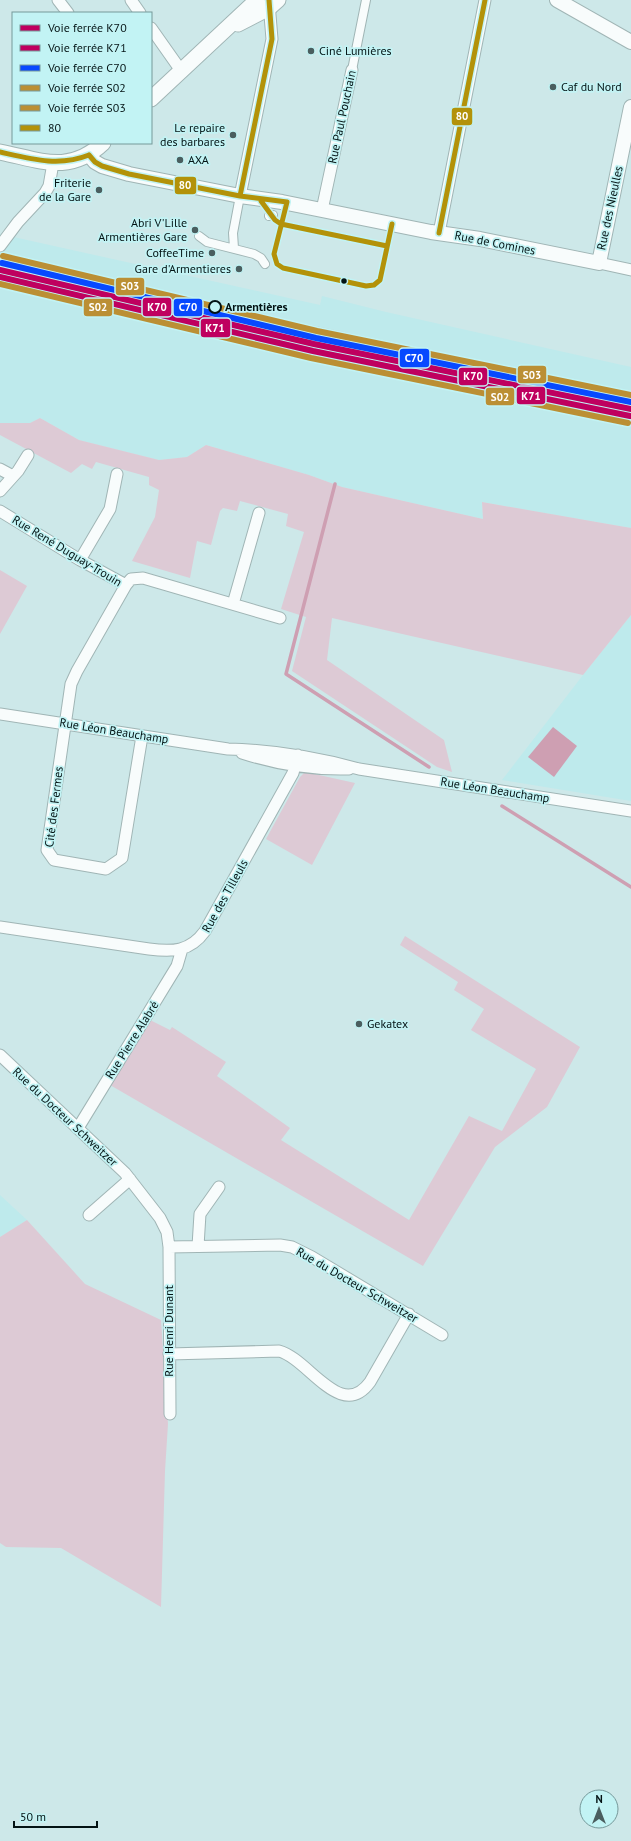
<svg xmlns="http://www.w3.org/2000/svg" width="631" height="1841" font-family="'PT Sans',sans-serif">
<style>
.built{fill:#beeaec}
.green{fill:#ddcad5}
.water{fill:#ce9fb2}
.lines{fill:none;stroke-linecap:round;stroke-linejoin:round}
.stream{stroke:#ce9fb2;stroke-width:3.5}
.pedestrian-casing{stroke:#a0b5b5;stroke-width:10}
.minor-casing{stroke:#a0b5b5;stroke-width:13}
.tertiary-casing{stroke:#a0b5b5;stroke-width:16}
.secondary-casing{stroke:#a0b5b5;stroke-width:17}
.pedestrian{stroke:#f8fcfc;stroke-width:8}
.minor{stroke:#f8fcfc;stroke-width:11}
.tertiary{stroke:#f8fcfc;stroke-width:14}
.secondary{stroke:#f8fcfc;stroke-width:15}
.rail-casing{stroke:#c1c9ca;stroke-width:4.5}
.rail{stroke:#c2f3f4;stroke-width:3;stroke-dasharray:9;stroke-linecap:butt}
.bus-1-casing{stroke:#c2f3f4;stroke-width:8}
.bus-1{stroke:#b39209;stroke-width:5}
.rail-1-casing{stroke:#c2f3f4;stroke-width:9}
.rail-2-casing{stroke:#c2f3f4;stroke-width:9}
.rail-3-casing{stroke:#c2f3f4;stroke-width:9}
.rail-4-casing{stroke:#c2f3f4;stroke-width:9}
.rail-5-casing{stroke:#c2f3f4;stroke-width:9}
.rail-1{stroke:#bf005f;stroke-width:6}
.rail-2{stroke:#bf005f;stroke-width:6}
.rail-3{stroke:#0749ff;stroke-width:6}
.rail-4{stroke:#bb8f34;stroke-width:6}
.rail-5{stroke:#bb8f34;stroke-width:6}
.poi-dot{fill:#4a5e5f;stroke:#c2f3f4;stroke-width:1.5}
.bus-dot{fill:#031314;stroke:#c2f3f4;stroke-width:1.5}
.stop-dot{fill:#c2f3f4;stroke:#031314;stroke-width:2}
.labels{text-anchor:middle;stroke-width:3.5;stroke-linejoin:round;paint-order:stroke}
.poi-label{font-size:12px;fill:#031314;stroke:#c2f3f4;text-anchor:end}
.street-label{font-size:12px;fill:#031314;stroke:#c2f3f4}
.stop-label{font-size:12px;font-weight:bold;fill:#031314;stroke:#c2f3f4;text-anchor:start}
.line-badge{stroke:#c2f3f4;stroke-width:1.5}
.badge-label{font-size:11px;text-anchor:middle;font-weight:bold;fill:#fff}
</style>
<rect width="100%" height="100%" fill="#cde8e9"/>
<path class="built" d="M0 234 320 305 322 296 386 312 631 367V528L482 502 483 519 342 487 309 475 206 445 187 457 159 460 79 440 40 418 30 423H0Z
M631 615V801L502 780 583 675Z
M0 1195 27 1220 0 1237Z"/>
<path class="green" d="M40 418 79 440 159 460 187 457 206 445 309 475 342 487 483 519 482 502 631 528V615L583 675 332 618 327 660 444 740 452 772 437 767 292 671 306 617 281 609 304 532 286 526 288 514 240 501 237 511 223 508 220 511 211 545 197 541 190 578 132 561 155 517 159 490 149 485V477L96 462 92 469 82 464 71 473 0 435V423H30Z
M0 570 27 586 0 634Z
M304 773H310L355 783 312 865 266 839 300 777Z
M405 936 580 1047 547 1107 495 1147 423 1266 110 1085 148 1019 170 1030 172 1027 226 1062 217 1076 290 1128 281 1140 409 1220 469 1116 502 1131 536 1069 471 1030 484 1009 454 990 458 982 400 945Z
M27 1220 85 1284 161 1320 168 1424 165 1471 161 1607 61 1548 6 1547 0 1543V1237Z"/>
<path class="water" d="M553 727 577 746 554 777 528 757Z"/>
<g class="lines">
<path class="stream" d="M335 484 286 674 429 767
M502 806 631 887"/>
<g class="pedestrian-casing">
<path id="pedestrian" d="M352 70 366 0
M269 216 273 215
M199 236 207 242 254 254 261 258 265 264
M234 248 233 233 240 196"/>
</g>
<g class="minor-casing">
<path id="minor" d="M58 0 68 13
M131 0 140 13
M151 28 182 72
M240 196 272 39 269 3
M322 210 352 70
M439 233 485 0
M0 246 18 222 45 193 49 186 53 163
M599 263 631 270
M0 469 13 476
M0 491 18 471 28 455
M0 511 80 560 126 585 77 671 71 684 47 850 54 860 106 869 122 858 142 736
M80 560 110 509 117 474
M126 585 131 579 143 578 280 618
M233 604 259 513
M0 714 228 749C272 750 316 757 359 769L631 811
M242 753C276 764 313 770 349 769
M0 927 149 949C172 952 190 952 205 931L293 773 298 755
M0 1055 125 1173 160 1218 167 1232 169 1247 170 1414
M78 1128 177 966 182 949
M89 1215 130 1179
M198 1246 200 1214 219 1187
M169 1247 280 1245 292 1247 312 1257 442 1335
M169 1354 279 1351C309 1359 341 1422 370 1382L409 1314"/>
</g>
<g class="tertiary-casing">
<path id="tertiary" d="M557 0 631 42
M89 155 95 162 102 166 129 174 240 196 282 202 431 232 480 239 599 263 631 107"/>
</g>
<g class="secondary-casing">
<path id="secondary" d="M238 24 269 8 278 0
M151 99 257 0
M0 152C40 160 69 175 103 143"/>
</g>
<use href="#pedestrian" class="pedestrian"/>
<use href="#minor" class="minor"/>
<use href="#tertiary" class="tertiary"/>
<use href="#secondary" class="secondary"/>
<g class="rail-casing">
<path id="rail" d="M0 259 130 289 631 395
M0 278C209 332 419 377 631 417"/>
</g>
<use href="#rail" class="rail"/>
<g class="bus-1-casing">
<path id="bus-1" d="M0 152C31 159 59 167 89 155
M89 155 95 162 102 166 129 174 240 196 287 202
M240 196 272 39 269 0
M261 201 275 220 281 224 387 246
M287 202 274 254 277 264 283 268 366 286 374 285 380 280 392 224
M439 233 485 0"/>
</g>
<use href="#bus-1" class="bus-1"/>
<g class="rail-1-casing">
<path id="rail-1" d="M0 270 314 344 631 409"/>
</g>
<g class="rail-2-casing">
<path id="rail-2" d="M0 277 313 351 630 416"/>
</g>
<g class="rail-3-casing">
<path id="rail-3" d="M2 263 316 338 631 402"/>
</g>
<g class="rail-4-casing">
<path id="rail-4" d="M0 284 311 358 628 423"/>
</g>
<g class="rail-5-casing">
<path id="rail-5" d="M3 256 317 331 631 395"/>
</g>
<use href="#rail-1" class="rail-1"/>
<use href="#rail-2" class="rail-2"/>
<use href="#rail-3" class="rail-3"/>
<use href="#rail-4" class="rail-4"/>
<use href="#rail-5" class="rail-5"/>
</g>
<g class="poi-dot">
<circle cx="311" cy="51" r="4"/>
<circle cx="553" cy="87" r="4"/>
<circle cx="233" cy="135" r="4"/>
<circle cx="180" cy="160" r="4"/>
<circle cx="99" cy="190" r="4"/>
<circle cx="195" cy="230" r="4"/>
<circle cx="212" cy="253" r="4"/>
<circle cx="239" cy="269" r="4"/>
<circle cx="359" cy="1024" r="4"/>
</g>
<circle class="bus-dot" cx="344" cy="281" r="3.5"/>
<circle class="stop-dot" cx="215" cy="307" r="6"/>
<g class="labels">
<g class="poi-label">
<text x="319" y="55" text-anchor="start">Ciné Lumières</text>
<text x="561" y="91" text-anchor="start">Caf du Nord</text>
<text x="225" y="132">Le repaire<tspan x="225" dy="14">des barbares</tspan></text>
<text x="188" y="164" text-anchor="start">AXA</text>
<text x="91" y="187">Friterie<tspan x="91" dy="14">de la Gare</tspan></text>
<text x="187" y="227">Abri V'Lille<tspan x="187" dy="14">Armentières Gare</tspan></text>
<text x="204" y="257">CoffeeTime</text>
<text x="231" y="273">Gare d'Armentieres</text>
<text x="367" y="1028" text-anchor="start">Gekatex</text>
</g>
<g class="street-label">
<text transform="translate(342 117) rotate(-78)" y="4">Rue Paul Pouchain</text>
<text transform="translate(610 208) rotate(-78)" y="4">Rue des Nieulles</text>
<text transform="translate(495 243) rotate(11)" y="4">Rue de Comines</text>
<text transform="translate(67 551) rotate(31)" y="4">Rue René Duguay-Trouin</text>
<text transform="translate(114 731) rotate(9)" y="4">Rue Léon Beauchamp</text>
<text transform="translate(495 790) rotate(9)" y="4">Rue Léon Beauchamp</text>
<text transform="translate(54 807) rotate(-83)" y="4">Cité des Fermes</text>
<text transform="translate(225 896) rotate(-61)" y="4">Rue des Tilleuls</text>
<text transform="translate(132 1040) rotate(-58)" y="4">Rue Pierre Alabré</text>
<text transform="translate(65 1117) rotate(43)" y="4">Rue du Docteur Schweitzer</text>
<text transform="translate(357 1285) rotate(30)" y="4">Rue du Docteur Schweitzer</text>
<text transform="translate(169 1331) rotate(-90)" y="4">Rue Henri Dunant</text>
</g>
<g class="stop-label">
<text x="225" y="311">Armentières</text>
</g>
</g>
<g class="line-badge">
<rect x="451" y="107" width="22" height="19" rx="4" fill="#b39209"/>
<rect x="174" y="176" width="23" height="19" rx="4" fill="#b39209"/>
<rect x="115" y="277" width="30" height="19" rx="4" fill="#bb8f34"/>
<rect x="142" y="297" width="30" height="20" rx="4" fill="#bf005f"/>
<rect x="83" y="298" width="30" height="19" rx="4" fill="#bb8f34"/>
<rect x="173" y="298" width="30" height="19" rx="4" fill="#0749ff"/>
<rect x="200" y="318" width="31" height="20" rx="4" fill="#bf005f"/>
<rect x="399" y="348" width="31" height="20" rx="4" fill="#0749ff"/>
<rect x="517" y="365" width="30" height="19" rx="4" fill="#bb8f34"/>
<rect x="458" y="367" width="30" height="19" rx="4" fill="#bf005f"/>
<rect x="516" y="386" width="30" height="19" rx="4" fill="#bf005f"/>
<rect x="485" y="387" width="30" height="19" rx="4" fill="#bb8f34"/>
</g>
<g class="badge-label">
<text x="462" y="120">80</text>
<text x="185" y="189">80</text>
<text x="130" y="290">S03</text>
<text x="157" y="311">K70</text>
<text x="98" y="311">S02</text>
<text x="188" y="311">C70</text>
<text x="215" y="332">K71</text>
<text x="414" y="362">C70</text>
<text x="532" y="379">S03</text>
<text x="473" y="380">K70</text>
<text x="531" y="400">K71</text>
<text x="500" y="401">S02</text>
</g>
<rect x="12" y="12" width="140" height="132" fill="#c2f3f4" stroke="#76999a"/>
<rect x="20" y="25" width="20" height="6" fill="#bf005f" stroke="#76999a"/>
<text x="48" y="32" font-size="12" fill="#031314">Voie ferrée K70</text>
<rect x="20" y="45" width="20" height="6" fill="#bf005f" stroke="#76999a"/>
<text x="48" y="52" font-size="12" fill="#031314">Voie ferrée K71</text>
<rect x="20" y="65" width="20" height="6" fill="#0749ff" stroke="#76999a"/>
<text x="48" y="72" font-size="12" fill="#031314">Voie ferrée C70</text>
<rect x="20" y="85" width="20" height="6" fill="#bb8f34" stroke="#76999a"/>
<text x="48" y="92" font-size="12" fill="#031314">Voie ferrée S02</text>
<rect x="20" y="105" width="20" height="6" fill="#bb8f34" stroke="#76999a"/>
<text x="48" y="112" font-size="12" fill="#031314">Voie ferrée S03</text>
<rect x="20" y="125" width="20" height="6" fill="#b39209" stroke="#76999a"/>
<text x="48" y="132" font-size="12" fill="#031314">80</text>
<g transform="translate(599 1809)"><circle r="19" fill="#c2f3f4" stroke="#76999a"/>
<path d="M0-3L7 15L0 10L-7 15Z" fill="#4a5e5f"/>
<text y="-6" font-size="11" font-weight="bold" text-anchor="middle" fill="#031314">N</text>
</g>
<path d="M14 1821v6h83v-6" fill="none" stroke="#031314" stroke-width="2"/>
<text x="20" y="1821" font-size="12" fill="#031314" stroke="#c2f3f4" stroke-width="3" paint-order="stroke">50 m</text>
</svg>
